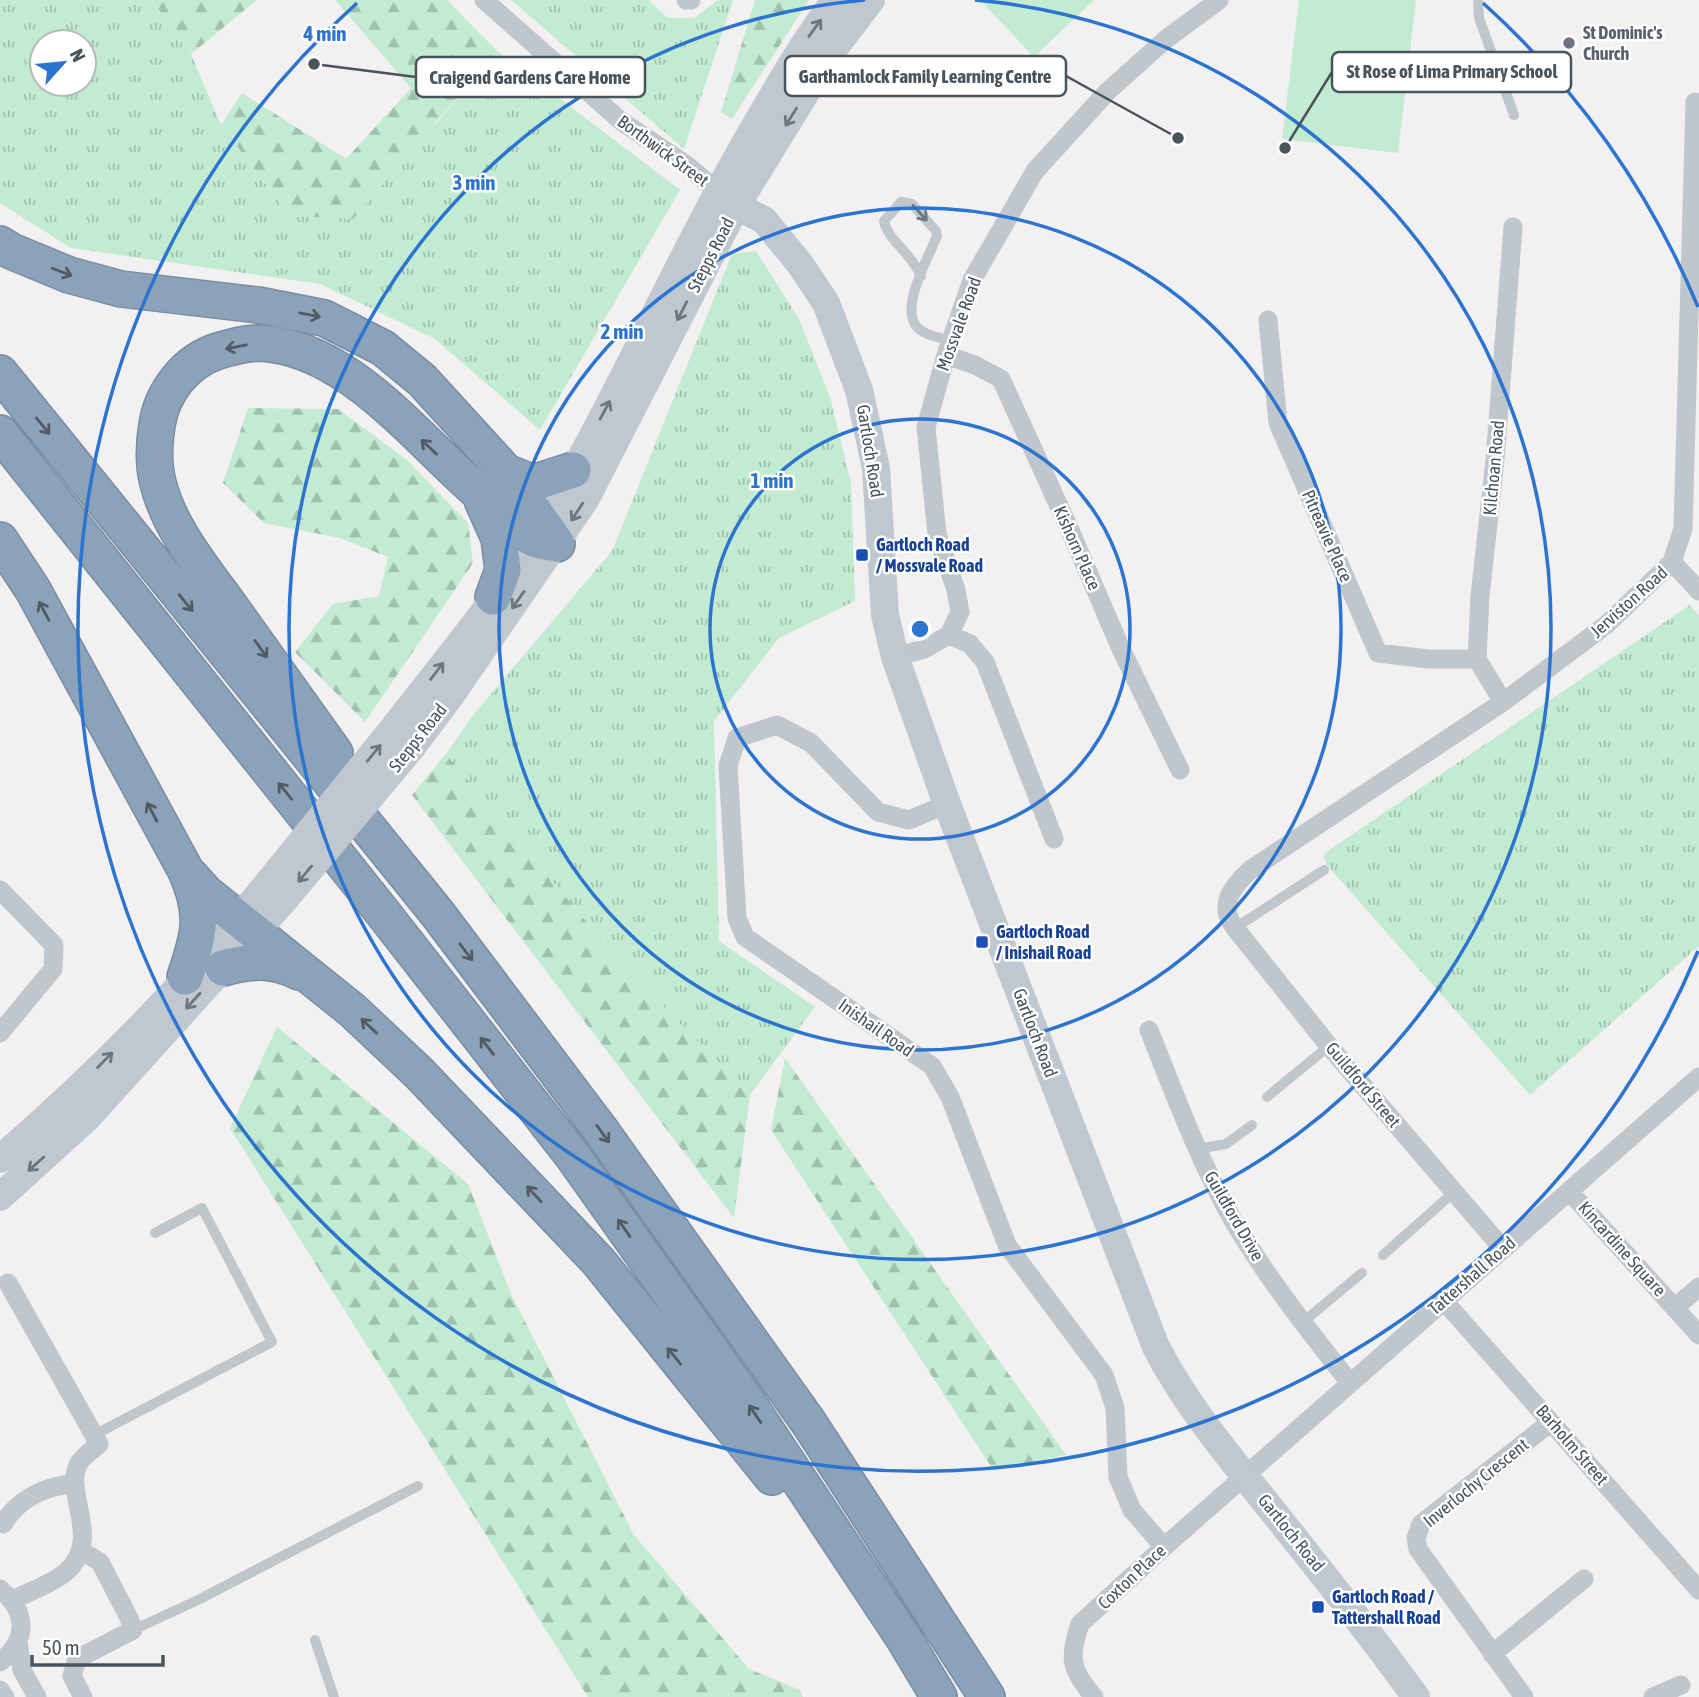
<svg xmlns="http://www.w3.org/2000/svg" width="1699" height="1697" font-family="'Asap Condensed',sans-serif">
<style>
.grass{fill:url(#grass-tufts);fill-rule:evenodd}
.forest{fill:url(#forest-firs)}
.pitch{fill:#c3ebd2}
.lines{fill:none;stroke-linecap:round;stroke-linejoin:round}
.highway-casing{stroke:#788da5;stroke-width:38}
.lane{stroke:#bfc7cd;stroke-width:10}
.street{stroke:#bfc7cd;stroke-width:19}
.secondary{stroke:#bfc8d1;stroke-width:28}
.highway{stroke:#8ca2b9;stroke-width:35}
.secondary-bridge{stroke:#bfc8d1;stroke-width:28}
.oneway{stroke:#6c767e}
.oneway2{stroke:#6c767d}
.oneway3{stroke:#505b64}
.ring{fill:none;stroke:#2b74d0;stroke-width:3.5}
.worship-dot{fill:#6b7280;stroke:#fff;stroke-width:2.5}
.transit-dot{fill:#1a4fb4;stroke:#fff;stroke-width:2.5}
.labels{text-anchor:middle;stroke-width:5;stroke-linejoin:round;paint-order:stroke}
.worship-label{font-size:18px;font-weight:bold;fill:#5b616d;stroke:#fff;text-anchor:start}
.street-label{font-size:18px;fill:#49535b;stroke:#fff}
.transit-label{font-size:18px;font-weight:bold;fill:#164399;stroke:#fff;text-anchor:start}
.centre{fill:#2b74d0;stroke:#fff;stroke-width:3.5}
.ring-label{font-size:21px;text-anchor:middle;font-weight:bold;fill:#2b74d0;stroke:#fff;stroke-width:5;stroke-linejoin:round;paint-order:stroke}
.leader{fill:none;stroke:#49535b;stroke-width:2.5}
.callout-dot{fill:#49535b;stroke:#fff;stroke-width:2.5}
.callout{fill:#fff;stroke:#49535b;stroke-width:2.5}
.callout-label{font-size:19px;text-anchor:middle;font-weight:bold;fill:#49535b}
</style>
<defs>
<pattern id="grass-tufts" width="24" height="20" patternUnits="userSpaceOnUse" patternTransform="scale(1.75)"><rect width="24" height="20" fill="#c3ebd2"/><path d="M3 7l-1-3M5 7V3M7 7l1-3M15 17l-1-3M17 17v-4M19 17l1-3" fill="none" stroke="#a0c1ad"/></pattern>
<pattern id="forest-firs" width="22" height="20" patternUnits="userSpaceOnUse" patternTransform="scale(1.75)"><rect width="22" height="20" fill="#c3ebd2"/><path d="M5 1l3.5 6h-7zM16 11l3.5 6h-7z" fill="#a0c1ad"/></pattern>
</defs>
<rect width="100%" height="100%" fill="#f2f0f0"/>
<path class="grass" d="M0 0H152L191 54 221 125 290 216 435 125 497 51 680 190 540 430 435 339 320 284 71 248 0 203ZM42 42H84V84H42Z
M511 0H648L668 18H694L718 0H733L684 149Z
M756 251 799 319 830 397 851 483 855 601 779 638 714 721 719 941 815 1007 750 1095 625 968 446 754 474 714 612 551 732 254Z
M1690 605 1699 616V946L1530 1095 1327 865 1324 858 1325 853Z"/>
<path class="forest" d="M152 0H257L191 54Z
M335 0H447L497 51 353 219 290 216 221 125 242 93 346 159 411 88Z
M755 0H809L732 119 721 112Z
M248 408 338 409 406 459 468 523 473 563 365 722 295 652 333 604 379 596 388 557 340 538 264 523 223 483Z
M446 754 625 968 750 1095 734 1218 412 795Z
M277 1027 468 1184 511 1294 634 1535 749 1669 800 1690 803 1697H588L230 1128Z
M785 1058 1066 1455 994 1471 771 1130Z"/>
<path class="pitch" d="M980 0H1094L1034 57Z
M1299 0H1416L1398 153 1282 139Z"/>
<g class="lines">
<g class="highway-casing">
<path id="highway" d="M0 244 11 251 69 275 121 289 258 305 324 318 383 348 422 380 506 472 555 541
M0 373 437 913 602 1132 809 1423 987 1697
M0 433 383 913 572 1155 748 1403 903 1637 939 1697
M506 472 533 483 573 470
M482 500 499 538 503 570 493 597
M0 540 33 590 186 871C205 914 200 934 185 977
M335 753C300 704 265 655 230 606 203 569 169 528 158 483 153 464 154 443 157 425 162 392 186 361 218 351 231 347 246 343 260 343 352 347 424 449 491 503 502 513 523 535 536 540 542 542 550 542 557 544
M186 871 206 893 352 1010 419 1073 598 1261 772 1477
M223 968C250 960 273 959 299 972"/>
</g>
<path class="lane" d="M1478 0 1479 18 1514 115
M921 276C912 254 887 239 884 221L901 202 912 204 936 231 937 236C929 257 897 311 919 329 927 336 941 338 951 341
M1235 928 1324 870
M1267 1097 1329 1046
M1197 1149 1226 1144 1252 1125
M1383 1255 1454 1192
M1303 1322 1362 1273
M94 1435 272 1342 202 1208 155 1233
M133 1630 198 1600 418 1486
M315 1640 334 1697"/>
<path class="street" d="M484 0 621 121 688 166 717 191
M686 0H691
M1268 320 1278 423 1378 653 1428 659H1477
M946 355 975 365 1001 379 1069 528 1121 649 1180 770
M1672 562 1699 591
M949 635 970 644 985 662 1054 839
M895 657 924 649 949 635 960 612 956 590 937 534 926 427 946 355 972 280 1035 171 1108 91 1165 40 1219 0
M1503 702 1477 659 1480 596 1495 460 1513 227
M947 804 909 820 878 812 811 743 777 725 737 738 728 766 737 918 745 937 932 1066 950 1097 1007 1245 1104 1375 1115 1408 1118 1477 1132 1510 1164 1547
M0 890 54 945 53 969 0 1033
M1149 1030C1175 1095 1199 1161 1234 1222 1268 1279 1309 1331 1350 1383
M1569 1191 1699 1335
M1503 1249 1329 1046 1235 928C1217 905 1232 887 1250 870L1503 702 1606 625 1672 562 1683 529 1695 102
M8 1283 99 1444C93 1450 83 1456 79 1463 62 1493 104 1538 66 1572 54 1583 28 1592 13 1600
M1444 1301 1699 1590
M1674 1308 1699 1287
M3 1524C18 1499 46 1485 75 1484
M82 1551 100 1562 129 1618 133 1630 77 1659 72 1676 83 1697
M0 1589C27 1611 29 1640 0 1662
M18 1641 22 1670 37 1697
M1492 1654 1584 1579
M0 1690 5 1697
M1094 1697C1071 1670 1068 1658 1080 1624L1164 1547 1699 1077
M1524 1697 1418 1549 1416 1538 1421 1524 1551 1422
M1653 1697 1681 1685"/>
<path class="secondary" d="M717 191 736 206 764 220 800 264 826 303 859 390 876 468 885 615 895 657 947 804 1156 1347C1189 1411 1238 1467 1283 1524 1329 1581 1373 1638 1416 1697
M396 725C446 660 502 595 544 524 621 393 681 252 758 121 783 79 806 38 836 0
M412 747 451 695 585 500 736 206 829 55 871 0
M0 1159C97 1075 189 982 269 882
M0 1197 86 1119 284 900"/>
<use href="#highway" class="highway"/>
<path class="secondary-bridge" d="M269 882 396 725
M284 900 412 747"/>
</g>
<defs><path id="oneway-shaft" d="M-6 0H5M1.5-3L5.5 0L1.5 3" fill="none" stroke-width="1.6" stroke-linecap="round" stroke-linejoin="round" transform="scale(1.75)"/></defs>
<g class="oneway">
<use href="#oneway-shaft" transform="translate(815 28) rotate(-54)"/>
<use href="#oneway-shaft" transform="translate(791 117) rotate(122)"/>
<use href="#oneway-shaft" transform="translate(682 311) rotate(117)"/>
<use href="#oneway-shaft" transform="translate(605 410) rotate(-62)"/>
<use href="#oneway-shaft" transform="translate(577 512) rotate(123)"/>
<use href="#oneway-shaft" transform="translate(518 600) rotate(125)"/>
<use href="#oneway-shaft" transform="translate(437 671) rotate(-53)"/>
<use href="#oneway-shaft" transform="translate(374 753) rotate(-51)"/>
<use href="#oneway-shaft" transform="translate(305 874) rotate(130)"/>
<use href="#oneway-shaft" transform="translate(193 1001) rotate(132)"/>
<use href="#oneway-shaft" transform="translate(105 1060) rotate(-45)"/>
<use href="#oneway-shaft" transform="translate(36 1164) rotate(138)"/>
</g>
<use class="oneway2" href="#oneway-shaft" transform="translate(920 213) rotate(48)"/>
<g class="oneway3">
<use href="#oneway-shaft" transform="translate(62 272) rotate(21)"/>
<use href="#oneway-shaft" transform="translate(310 315) rotate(11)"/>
<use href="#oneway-shaft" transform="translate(236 347) rotate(169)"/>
<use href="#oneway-shaft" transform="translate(43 426) rotate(51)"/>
<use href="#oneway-shaft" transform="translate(429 447) rotate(-137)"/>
<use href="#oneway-shaft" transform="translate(186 603) rotate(51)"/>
<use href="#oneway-shaft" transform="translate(44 611) rotate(-118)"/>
<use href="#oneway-shaft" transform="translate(261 649) rotate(54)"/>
<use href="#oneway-shaft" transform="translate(285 791) rotate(-129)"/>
<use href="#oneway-shaft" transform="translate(152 812) rotate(-118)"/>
<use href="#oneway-shaft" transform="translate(466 952) rotate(53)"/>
<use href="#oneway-shaft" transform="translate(369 1026) rotate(-137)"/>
<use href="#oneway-shaft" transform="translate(487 1046) rotate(-128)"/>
<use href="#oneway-shaft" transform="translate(603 1134) rotate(54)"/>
<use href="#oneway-shaft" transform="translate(534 1194) rotate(-133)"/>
<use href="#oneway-shaft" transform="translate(624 1228) rotate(-125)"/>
<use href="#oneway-shaft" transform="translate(674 1356) rotate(-129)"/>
<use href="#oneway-shaft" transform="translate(755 1414) rotate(-124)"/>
</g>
<g class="ring">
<circle cx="920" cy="629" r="210"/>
<circle cx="920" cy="629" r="421"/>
<path d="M975 0A631 631 0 1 1 865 0"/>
<path d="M1698 951A842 842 0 1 1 357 3M1483 3A842 842 0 0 1 1698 307"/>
</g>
<circle class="worship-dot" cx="1569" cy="43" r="7"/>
<g class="transit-dot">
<rect x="855" y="548" width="14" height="14" rx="3.5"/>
<rect x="975" y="935" width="14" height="14" rx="3.5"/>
<rect x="1311" y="1600" width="14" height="14" rx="3.5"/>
</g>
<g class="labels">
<g class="worship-label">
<text x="1583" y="39">St Dominic's<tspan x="1583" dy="21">Church</tspan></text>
</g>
<g class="street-label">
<text transform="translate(663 151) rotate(36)" y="6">Borthwick Street</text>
<text transform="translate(711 255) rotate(-63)" y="6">Stepps Road</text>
<text transform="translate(959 324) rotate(-70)" y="6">Mossvale Road</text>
<text transform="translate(870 451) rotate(81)" y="6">Gartloch Road</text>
<text transform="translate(1494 468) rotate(-85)" y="6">Kilchoan Road</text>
<text transform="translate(1327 536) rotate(66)" y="6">Pitreavie Place</text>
<text transform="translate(1077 548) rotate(66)" y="6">Kishorn Place</text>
<text transform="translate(1629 602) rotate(-42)" y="6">Jerviston Road</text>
<text transform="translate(418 738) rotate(-52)" y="6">Stepps Road</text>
<text transform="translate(876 1028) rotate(35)" y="6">Inishail Road</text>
<text transform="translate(1035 1033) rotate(69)" y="6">Gartloch Road</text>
<text transform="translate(1363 1085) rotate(50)" y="6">Guildford Street</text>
<text transform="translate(1234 1216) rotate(60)" y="6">Guildford Drive</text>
<text transform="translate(1622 1249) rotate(48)" y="6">Kincardine Square</text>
<text transform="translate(1472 1276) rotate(-41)" y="6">Tattershall Road</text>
<text transform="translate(1572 1445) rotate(49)" y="6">Barholm Street</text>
<text transform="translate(1476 1483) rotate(-39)" y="6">Inverlochy Crescent</text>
<text transform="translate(1291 1533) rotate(51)" y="6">Gartloch Road</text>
<text transform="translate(1132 1577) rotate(-43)" y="6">Coxton Place</text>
</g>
<g class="transit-label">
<text x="876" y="551">Gartloch Road<tspan x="876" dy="21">/ Mossvale Road</tspan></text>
<text x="996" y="938">Gartloch Road<tspan x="996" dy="21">/ Inishail Road</tspan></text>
<text x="1332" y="1603">Gartloch Road /<tspan x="1332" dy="21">Tattershall Road</tspan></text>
</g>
</g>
<circle cx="920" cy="629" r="10" class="centre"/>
<g class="ring-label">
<text x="325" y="41">4 min</text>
<text x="474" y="190">3 min</text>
<text x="622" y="339">2 min</text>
<text x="772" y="488">1 min</text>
</g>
<path class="leader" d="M1285 148L1332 72M1178 138L1066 76M314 64L416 77"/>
<g class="callout-dot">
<circle cx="1285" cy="148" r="7"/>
<circle cx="1178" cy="138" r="7"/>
<circle cx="314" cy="64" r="7"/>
</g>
<g class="callout">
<rect x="1332" y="52" width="239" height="40" rx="7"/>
<rect x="785" y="56" width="281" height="40" rx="7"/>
<rect x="416" y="57" width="229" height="40" rx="7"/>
</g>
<g class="callout-label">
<text x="1452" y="78">St Rose of Lima Primary School</text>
<text x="925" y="83">Garthamlock Family Learning Centre</text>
<text x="530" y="84">Craigend Gardens Care Home</text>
</g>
<g transform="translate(63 63) rotate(63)"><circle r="33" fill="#ffffff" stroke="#b6babd" stroke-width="2"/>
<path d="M0-5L12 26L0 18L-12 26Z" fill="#2b74d0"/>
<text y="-10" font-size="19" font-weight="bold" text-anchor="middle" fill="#49535b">N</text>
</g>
<path d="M32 1655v10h131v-10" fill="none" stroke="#49535b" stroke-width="3.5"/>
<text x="42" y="1655" font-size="21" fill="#49535b" stroke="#ffffff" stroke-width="5" paint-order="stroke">50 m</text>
</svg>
